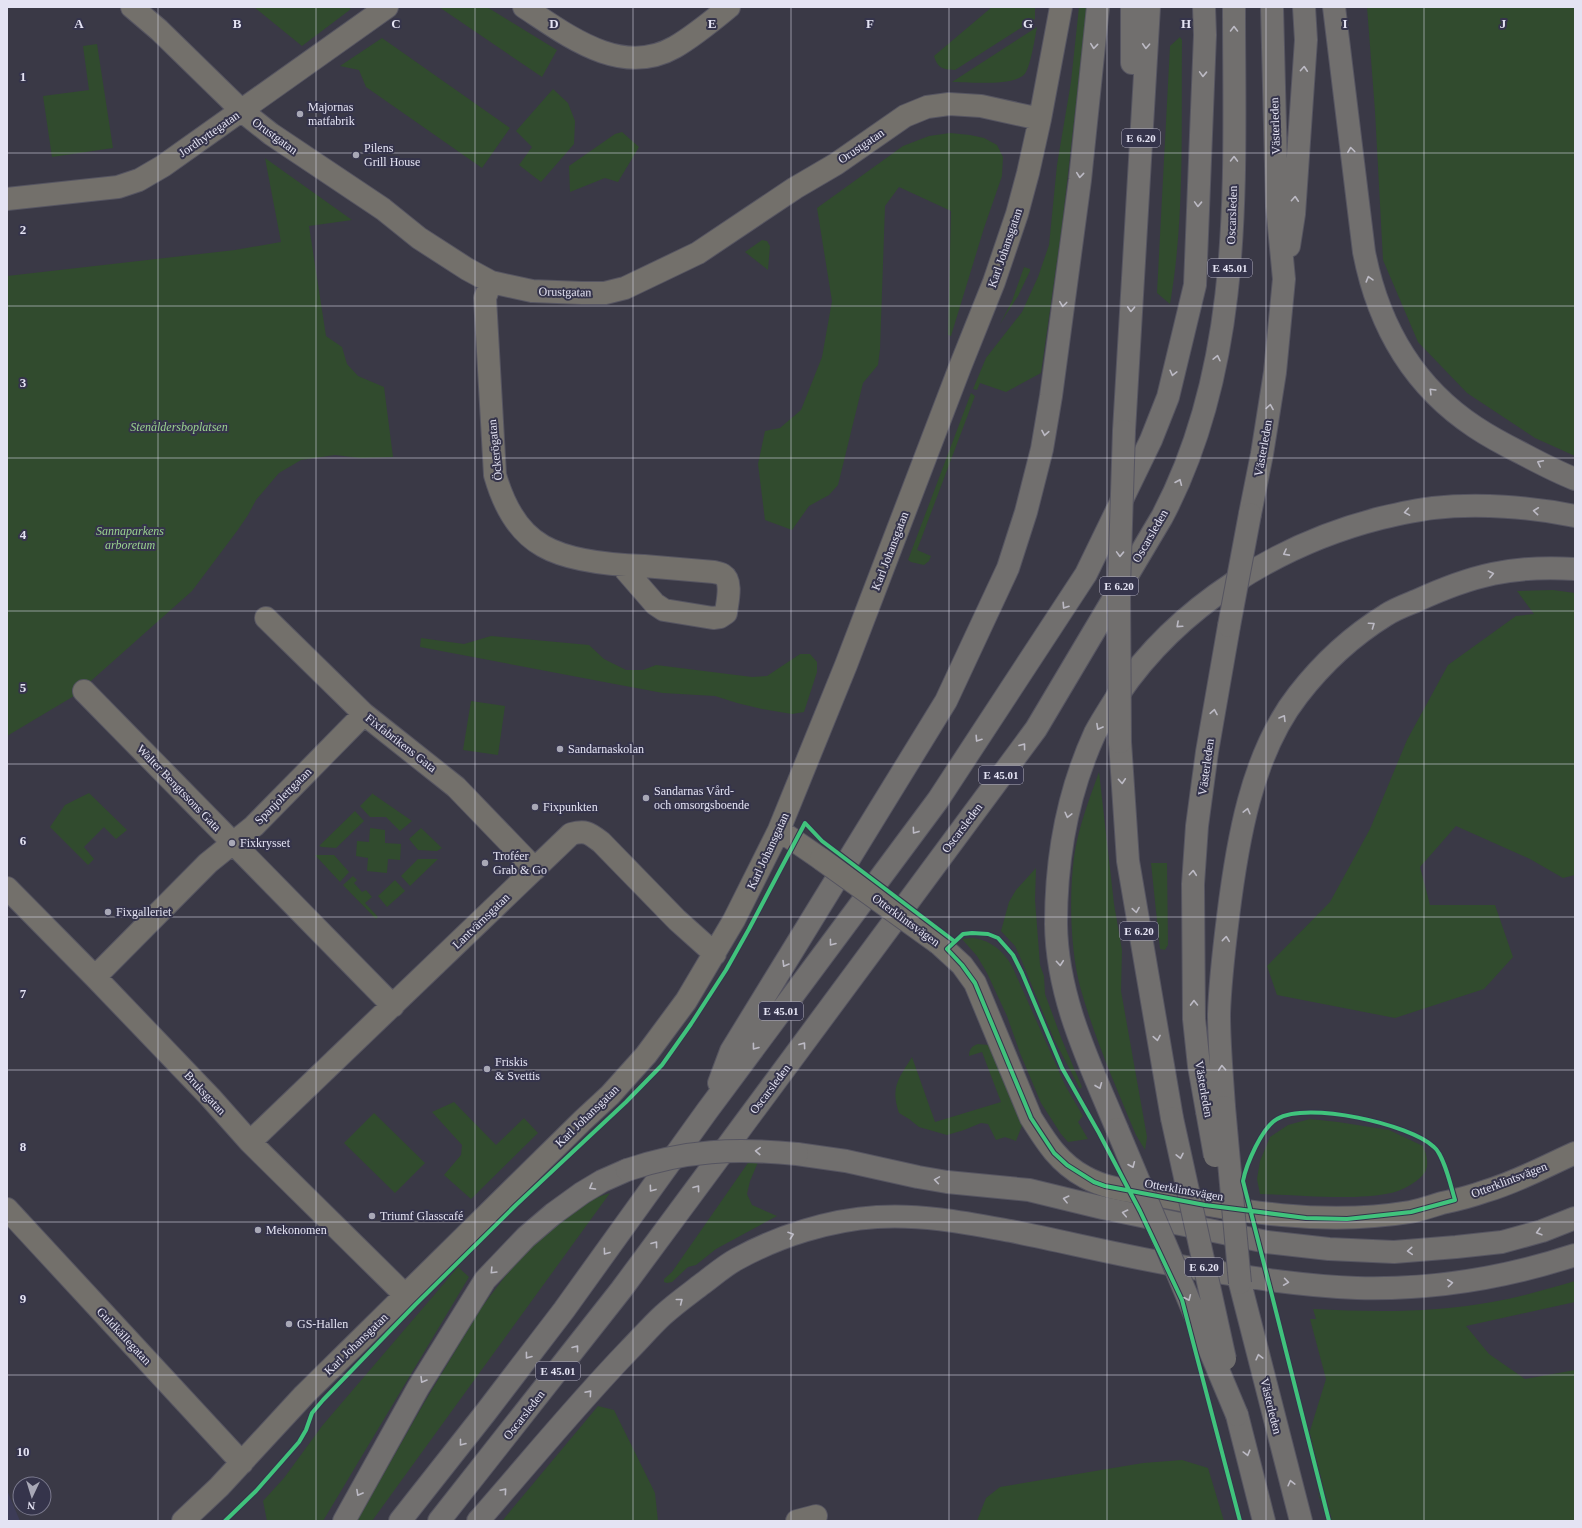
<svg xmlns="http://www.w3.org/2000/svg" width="1582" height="1528" font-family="Georgia,serif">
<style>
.built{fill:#3d3c57}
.green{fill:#314b2e}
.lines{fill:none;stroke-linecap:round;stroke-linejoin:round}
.minor-casing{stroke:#565561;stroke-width:24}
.highway-casing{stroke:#565561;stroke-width:24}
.minor{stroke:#73706b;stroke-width:22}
.highway{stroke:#716f6e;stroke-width:22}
.minor-bridge-casing{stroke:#565561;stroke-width:24;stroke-linecap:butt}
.highway-bridge-casing{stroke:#565561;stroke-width:24;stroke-linecap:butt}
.minor-bridge{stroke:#73706b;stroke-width:22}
.highway-bridge{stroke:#716f6e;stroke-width:22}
.cycleway-casing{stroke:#35344b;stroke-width:6}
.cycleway{stroke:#40c37c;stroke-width:4}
.oneway{stroke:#bcbac4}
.grid{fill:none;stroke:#e4e3f3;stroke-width:1;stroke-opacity:0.55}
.poi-dot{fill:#a8a8b6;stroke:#35344b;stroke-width:1.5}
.labels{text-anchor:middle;stroke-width:4;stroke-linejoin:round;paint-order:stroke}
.shield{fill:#35344b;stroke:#b0aec1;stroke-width:1}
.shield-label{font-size:11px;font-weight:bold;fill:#e4e3f3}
.poi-label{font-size:12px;fill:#e4e3f3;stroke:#35344b;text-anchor:start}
.street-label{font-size:12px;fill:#e4e3f3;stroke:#35344b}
.park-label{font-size:12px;font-style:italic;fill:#9ad28f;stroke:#35344b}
.grid-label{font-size:13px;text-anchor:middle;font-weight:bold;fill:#e4e3f3;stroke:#35344b;stroke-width:4;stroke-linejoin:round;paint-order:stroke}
</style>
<rect width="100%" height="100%" fill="#3a3946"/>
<path class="built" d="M7 1490 20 1521H7Z"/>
<path class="green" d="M254 7H348L351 9 302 46Z
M439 7H487L557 50 542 77Z
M992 7H1035V19L955 70C943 69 938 69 934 56Z
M1079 7H1087L1062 226 1041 373 1006 392 980 383 977 390 973 389 986 358 1022 312 1038 277 1049 245 1057 165 1071 82Z
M1367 7H1575V456L1535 438 1467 393 1418 342 1383 260 1375 111Z
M1037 27C1035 38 1031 63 1026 72 1019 87 968 82 952 82Z
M1180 37 1182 40C1181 128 1185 217 1170 304L1157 293 1170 46Z
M382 38 510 128 482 168 366 87 359 70 340 66Z
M97 44 113 148 52 157 43 96 89 90 83 46Z
M553 89 568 103 575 121 574 144 541 182 519 165 532 147 516 131Z
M622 132 639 147 618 182 605 178 570 192 569 166 615 134Z
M950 133 970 135 984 138 997 145 1003 157 1002 176 984 228 951 336 948 335 951 211 899 187 885 206 880 349 878 365 863 383 838 485 829 495 809 506 792 530 765 520 758 464 765 431 780 428 801 410 822 357 832 301 817 208 903 146 929 136Z
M265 158 352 220 309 226 326 336 342 347 347 364 358 376 384 387 393 457 360 458 335 455 301 460 279 473 256 500 248 515 237 531 192 591 74 696 7 736V276L235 250 281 242Z
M762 240 767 241 770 246 768 270 745 252Z
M1024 267 1030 269V271L1018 296 1000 324 1012 301Z
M971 393 975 396 917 550 931 556 929 561 924 565 911 562 908 560Z
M1553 590 1575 593V875L1563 878 1530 859 1456 826 1420 867 1430 905H1495L1513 957 1484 989 1395 1018 1277 995 1267 966 1330 902 1370 829 1407 740 1448 665 1516 616 1534 614 1517 591Z
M491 636 589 645 604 659 626 670H643L656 665 752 677 767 676 800 654H810L817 662V672L804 712 792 714 762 709 737 703 715 696 663 693 620 685 420 647 421 638 464 644Z
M471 701 505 706 498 755 463 750Z
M1099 772 1114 904 1122 950 1121 991 1147 1137 1145 1150 1136 1135C1116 1087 1095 1039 1081 990 1070 951 1069 896 1074 857 1078 828 1089 800 1099 772Z
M89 793 127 830 116 839 104 827 84 847 94 859 88 865 50 827 65 805Z
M373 793V794L412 821 400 831 386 817H370L360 806Z
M355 811 364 821 336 848 322 847 319 846Z
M370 828 385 830V843L401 844 400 860 388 859 387 873 367 871 368 858 356 856 357 841 369 842Z
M421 828 442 848 437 851 418 850 409 839Z
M315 855H334L349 872 340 882Z
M418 859H438L410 886 401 876Z
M1151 863H1167L1168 945 1165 950 1160 949Z
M1036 868 1035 900 1040 965 1044 976 1045 994 1062 1040 1082 1087 1080 1089 1054 1039 1021 959 1015 946 1001 931 1009 902 1016 890Z
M353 876 357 880 354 883 362 892 366 890 372 897 365 903 378 917 376 919 343 885Z
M395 880 405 891 387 907 378 896Z
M974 938C992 941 1003 951 1012 966L1065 1085 1083 1116 1078 1122 1088 1139 1068 1142 1061 1134 1041 1103 1020 1053 1007 1016 987 973 977 956 962 939Z
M978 1044 988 1045 993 1049 1023 1123 1016 1141 1005 1137 996 1140 988 1124 981 1123 964 1130 947 1135 919 1127 909 1119 899 1113C890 1087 899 1078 912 1057L935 1122 1001 1102 982 1052 969 1056C969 1049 972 1046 978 1044Z
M454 1102 496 1145 524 1118 538 1133 471 1199 444 1175 461 1155 462 1145 432 1112Z
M374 1113 425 1163 395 1193 344 1143Z
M1310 1119 1338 1122 1389 1130 1423 1146C1426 1153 1429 1162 1426 1170 1422 1180 1402 1191 1391 1193 1353 1201 1300 1195 1260 1194L1257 1179 1260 1161 1270 1137 1288 1125Z
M750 1160H759L750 1181 747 1194 752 1205 777 1216 716 1249 696 1265 688 1267 672 1282 667 1283 664 1282V1279L672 1272Z
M610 1193 372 1521H357L424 1403 481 1308 513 1266 547 1229 580 1203Z
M458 1267 469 1277 323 1521H267L263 1501 284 1478 322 1426Z
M1575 1281V1302L1466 1326 1489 1354 1525 1379 1575 1370V1521H1327L1319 1497 1309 1434 1326 1379 1310 1319H1316L1313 1309C1373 1312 1433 1313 1492 1302 1520 1297 1548 1289 1575 1281Z
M598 1406 614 1410 655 1493 658 1521H502Z
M1182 1460 1208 1468 1224 1521H977L986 1498 1000 1487 1143 1463Z"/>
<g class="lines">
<g class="minor-casing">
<path id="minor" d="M132 7 159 30 242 111 271 134 383 209 419 238 467 269 491 282 532 291 582 293H605L625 288 698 253 795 188 836 164 905 116 927 107 949 104 981 106 1040 119
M524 7C567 35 621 78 675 47 694 36 712 21 729 7
M7 199 118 187 139 180 163 166 387 7
M491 282 485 298 495 475C503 503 516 531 543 546 569 561 614 565 644 566 667 568 691 570 714 572 717 573 721 573 723 575 733 581 727 603 726 613L720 617 713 618 664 610 655 604 622 566
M266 618 364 714 456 787 535 869
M84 691 393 1006
M779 830 821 859
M7 888 95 977 210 1097 250 1142 405 1295
M938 943 962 965 975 983 1031 1118C1046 1142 1059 1163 1085 1177 1106 1189 1132 1191 1155 1195 1240 1212 1324 1226 1410 1212 1421 1210 1432 1206 1442 1203 1457 1200 1472 1196 1486 1191 1517 1182 1546 1166 1575 1153
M95 977 208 863 254 826 364 714
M250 1142 571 834C586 830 589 833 601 842L677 920 715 954
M7 1209 242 1463
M183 1521 219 1487 304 1395 583 1120 610 1095 646 1055 686 1001 734 920 779 830 846 665 960 367 994 282 1017 214 1028 173 1040 119 1061 7
M797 1521 816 1516"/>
</g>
<g class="highway-casing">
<path id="highway" d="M1132 7V63
M1334 7 1364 252C1378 324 1413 386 1475 427 1490 437 1507 446 1523 454 1540 463 1557 472 1575 479
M1289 246 1294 214 1306 40 1304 7
M1124 431 1149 7
M1250 514 1262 454 1275 372 1284 279 1277 206 1272 7
M1120 742 1128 861 1172 1118
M719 1083 731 1051 946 701 1008 568 1026 512 1042 449 1051 396 1080 180 1098 7
M1224 1107C1222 1076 1219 1045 1219 1014 1220 982 1224 949 1228 917 1237 844 1251 755 1298 695 1322 664 1352 636 1386 615 1395 609 1406 605 1416 601 1472 575 1513 565 1575 569
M1207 1111 1199 1066 1194 1019 1193 884 1197 826 1207 752 1229 626
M1117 1129C1089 1062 1057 998 1056 924 1056 859 1068 792 1095 733 1102 720 1110 708 1118 695 1178 606 1278 544 1381 518 1398 514 1416 510 1433 508 1479 503 1531 507 1575 516
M797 1154 846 1161 918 1177 947 1182 1029 1190 1103 1208 1267 1242 1329 1249 1394 1252 1456 1247 1502 1242 1542 1231 1575 1218
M1240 1283 1301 1521
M1237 1415 1264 1521
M344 1521 418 1388 485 1280 526 1237 553 1214 582 1193 602 1181 627 1170
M400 1521 486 1412 564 1310 707 1111 938 800 1086 574 1151 440 1168 397 1195 285 1205 35 1204 7
M439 1521 621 1290 1036 729 1162 517C1245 360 1234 180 1234 7
M478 1521C528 1464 576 1405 629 1350 640 1339 651 1326 663 1315 675 1304 689 1294 702 1284 713 1276 724 1266 737 1259 779 1236 829 1220 877 1217 922 1214 967 1223 1011 1231 1071 1243 1131 1258 1192 1268 1246 1277 1302 1286 1357 1288 1431 1290 1505 1278 1575 1255"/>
</g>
<use href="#minor" class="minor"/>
<use href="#highway" class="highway"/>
<g class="minor-bridge-casing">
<path id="minor-bridge" d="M821 859 938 943"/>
</g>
<g class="highway-bridge-casing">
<path id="highway-bridge" d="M1229 626 1250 514
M1120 742 1119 587 1124 431
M1224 1107 1240 1283
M1207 1111 1215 1156
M1172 1118 1225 1359
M1117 1129 1237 1415
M627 1170C686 1150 735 1148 797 1154"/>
</g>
<use href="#minor-bridge" class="minor-bridge"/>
<use href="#highway-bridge" class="highway-bridge"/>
<g class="cycleway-casing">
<path id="cycleway" d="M225 1521 256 1491 299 1442 306 1430 312 1413 323 1400 415 1305 516 1205 626 1102 662 1065 691 1024 726 970 749 929 805 823 822 841 954 941
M1240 1521 1182 1300 1140 1211 1099 1133 1062 1068 1022 973 1013 955 1006 947 998 938 988 934 972 933 963 934 947 949 962 965 975 983 1031 1118 1054 1153 1067 1165 1094 1182 1105 1186 1205 1205 1306 1218 1347 1219 1411 1212 1455 1200C1451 1187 1444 1155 1434 1147 1410 1124 1307 1101 1277 1119 1262 1127 1246 1165 1243 1181L1329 1521"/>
</g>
<use href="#cycleway" class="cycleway"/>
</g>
<defs><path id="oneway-chevron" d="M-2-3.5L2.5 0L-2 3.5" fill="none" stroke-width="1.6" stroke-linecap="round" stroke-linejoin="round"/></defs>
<g class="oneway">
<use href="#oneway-chevron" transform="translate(1234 29) rotate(-90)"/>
<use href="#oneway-chevron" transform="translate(1094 46) rotate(96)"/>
<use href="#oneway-chevron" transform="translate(1146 46) rotate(93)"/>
<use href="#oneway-chevron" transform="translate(1304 69) rotate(-86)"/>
<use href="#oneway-chevron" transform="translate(1203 74) rotate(92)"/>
<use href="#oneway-chevron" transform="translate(1351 150) rotate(-97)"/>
<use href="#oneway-chevron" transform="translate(1234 159) rotate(-89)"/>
<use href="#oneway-chevron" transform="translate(1080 175) rotate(96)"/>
<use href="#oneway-chevron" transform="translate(1295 199) rotate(-86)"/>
<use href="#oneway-chevron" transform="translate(1198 204) rotate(92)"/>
<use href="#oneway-chevron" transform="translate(1369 279) rotate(-106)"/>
<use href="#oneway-chevron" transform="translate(1063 304) rotate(97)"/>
<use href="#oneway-chevron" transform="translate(1131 309) rotate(93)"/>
<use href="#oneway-chevron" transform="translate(1217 358) rotate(-77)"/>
<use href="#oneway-chevron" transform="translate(1173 373) rotate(104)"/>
<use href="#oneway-chevron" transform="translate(1432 391) rotate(-135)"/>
<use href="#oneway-chevron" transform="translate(1270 407) rotate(-81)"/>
<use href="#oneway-chevron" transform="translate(1045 433) rotate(100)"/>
<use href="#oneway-chevron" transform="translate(1540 463) rotate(-153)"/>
<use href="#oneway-chevron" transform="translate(1179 482) rotate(-67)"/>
<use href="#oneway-chevron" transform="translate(1536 511) rotate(-174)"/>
<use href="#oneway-chevron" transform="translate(1407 512) rotate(170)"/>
<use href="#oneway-chevron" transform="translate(1286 553) rotate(152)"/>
<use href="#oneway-chevron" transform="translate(1120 554) rotate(92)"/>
<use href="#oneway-chevron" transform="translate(1491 574) rotate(-13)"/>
<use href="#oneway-chevron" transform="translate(1065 606) rotate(123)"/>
<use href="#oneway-chevron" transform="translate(1179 625) rotate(138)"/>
<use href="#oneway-chevron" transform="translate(1372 625) rotate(-35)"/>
<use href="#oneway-chevron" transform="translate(1214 712) rotate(-80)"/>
<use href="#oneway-chevron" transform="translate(1283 718) rotate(-59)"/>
<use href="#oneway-chevron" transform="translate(1099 727) rotate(119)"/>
<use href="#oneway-chevron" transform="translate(978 739) rotate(123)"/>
<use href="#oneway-chevron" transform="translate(1023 746) rotate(-53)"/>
<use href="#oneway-chevron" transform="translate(1122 781) rotate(86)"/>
<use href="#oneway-chevron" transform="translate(1247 811) rotate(-76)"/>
<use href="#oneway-chevron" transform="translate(1068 815) rotate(104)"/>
<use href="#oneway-chevron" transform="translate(915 831) rotate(126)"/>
<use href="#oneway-chevron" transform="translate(1193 873) rotate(-85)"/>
<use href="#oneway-chevron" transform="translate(1136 910) rotate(81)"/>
<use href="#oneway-chevron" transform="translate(1226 939) rotate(-84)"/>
<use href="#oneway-chevron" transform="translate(832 943) rotate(127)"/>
<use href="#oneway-chevron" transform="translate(1060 963) rotate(85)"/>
<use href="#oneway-chevron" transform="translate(785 964) rotate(121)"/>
<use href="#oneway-chevron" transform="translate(1194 1003) rotate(-91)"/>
<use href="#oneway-chevron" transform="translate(1157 1038) rotate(80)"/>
<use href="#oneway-chevron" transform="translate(803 1045) rotate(-54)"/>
<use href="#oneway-chevron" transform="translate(755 1047) rotate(127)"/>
<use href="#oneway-chevron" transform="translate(1222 1068) rotate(-93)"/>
<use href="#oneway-chevron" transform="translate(1099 1086) rotate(68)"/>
<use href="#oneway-chevron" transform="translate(758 1151) rotate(-177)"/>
<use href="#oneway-chevron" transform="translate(1180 1156) rotate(78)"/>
<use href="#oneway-chevron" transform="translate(1132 1165) rotate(67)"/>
<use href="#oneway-chevron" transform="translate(937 1180) rotate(-171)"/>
<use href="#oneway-chevron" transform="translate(592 1187) rotate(150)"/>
<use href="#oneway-chevron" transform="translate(697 1188) rotate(-53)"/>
<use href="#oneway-chevron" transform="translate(652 1189) rotate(126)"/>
<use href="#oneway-chevron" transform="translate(1066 1199) rotate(-166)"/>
<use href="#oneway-chevron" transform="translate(1125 1213) rotate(-168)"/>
<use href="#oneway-chevron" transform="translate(1539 1232) rotate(164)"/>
<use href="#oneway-chevron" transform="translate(791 1235) rotate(-19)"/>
<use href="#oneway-chevron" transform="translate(655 1244) rotate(-53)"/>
<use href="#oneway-chevron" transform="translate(1410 1251) rotate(176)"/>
<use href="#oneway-chevron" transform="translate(606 1252) rotate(126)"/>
<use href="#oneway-chevron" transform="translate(493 1271) rotate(134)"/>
<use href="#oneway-chevron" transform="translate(1286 1282) rotate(8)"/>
<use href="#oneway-chevron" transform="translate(1450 1283) rotate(-6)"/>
<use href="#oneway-chevron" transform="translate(1188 1298) rotate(67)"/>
<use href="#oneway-chevron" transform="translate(680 1301) rotate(-38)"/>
<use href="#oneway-chevron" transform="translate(576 1348) rotate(-52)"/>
<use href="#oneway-chevron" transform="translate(528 1356) rotate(127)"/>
<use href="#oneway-chevron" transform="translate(1259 1357) rotate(-104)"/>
<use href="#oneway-chevron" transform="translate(423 1380) rotate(121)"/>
<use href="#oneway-chevron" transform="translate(589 1393) rotate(-49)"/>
<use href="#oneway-chevron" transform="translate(462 1443) rotate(128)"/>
<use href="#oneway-chevron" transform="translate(1247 1453) rotate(75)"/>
<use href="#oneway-chevron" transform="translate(1291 1483) rotate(-104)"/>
<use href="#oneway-chevron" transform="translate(504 1491) rotate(-49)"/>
<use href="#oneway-chevron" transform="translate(359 1493) rotate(119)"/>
</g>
<path class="grid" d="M158 7V1521M316 7V1521M475 7V1521M633 7V1521M791 7V1521M949 7V1521M1107 7V1521M1266 7V1521M1424 7V1521M7 153H1575M7 306H1575M7 458H1575M7 611H1575M7 764H1575M7 917H1575M7 1070H1575M7 1222H1575M7 1375H1575"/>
<g class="poi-dot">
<circle cx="300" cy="114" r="4"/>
<circle cx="356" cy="155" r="4"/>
<circle cx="560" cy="749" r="4"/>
<circle cx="646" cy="798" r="4"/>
<circle cx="535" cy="807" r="4"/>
<circle cx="232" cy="843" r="4"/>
<circle cx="485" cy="863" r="4"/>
<circle cx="108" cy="912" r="4"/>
<circle cx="487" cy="1069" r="4"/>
<circle cx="372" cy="1216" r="4"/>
<circle cx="258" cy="1230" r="4"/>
<circle cx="289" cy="1324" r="4"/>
</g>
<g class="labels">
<g class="shield">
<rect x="1122" y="129" width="38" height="18" rx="3"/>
<rect x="1208" y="259" width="44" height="18" rx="3"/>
<rect x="1100" y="577" width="38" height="18" rx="3"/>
<rect x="979" y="766" width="44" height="18" rx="3"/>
<rect x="1120" y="922" width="38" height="18" rx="3"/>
<rect x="759" y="1002" width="44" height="18" rx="3"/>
<rect x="1185" y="1258" width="38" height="18" rx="3"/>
<rect x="536" y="1362" width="44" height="18" rx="3"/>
</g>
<g class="shield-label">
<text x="1141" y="142">E 6.20</text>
<text x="1230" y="272">E 45.01</text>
<text x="1119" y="590">E 6.20</text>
<text x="1001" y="779">E 45.01</text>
<text x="1139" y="935">E 6.20</text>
<text x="781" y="1015">E 45.01</text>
<text x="1204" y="1271">E 6.20</text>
<text x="558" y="1375">E 45.01</text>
</g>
<g class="poi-label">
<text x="308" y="111">Majornas<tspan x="308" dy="14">matfabrik</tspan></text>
<text x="364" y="152">Pilens<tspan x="364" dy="14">Grill House</tspan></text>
<text x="568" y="753">Sandarnaskolan</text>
<text x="654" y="795">Sandarnas Vård-<tspan x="654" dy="14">och omsorgsboende</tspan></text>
<text x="543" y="811">Fixpunkten</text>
<text x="240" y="847">Fixkrysset</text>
<text x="493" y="860">Troféer<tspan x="493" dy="14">Grab &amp; Go</tspan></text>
<text x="116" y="916">Fixgalleriet</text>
<text x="495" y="1066">Friskis<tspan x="495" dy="14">&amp; Svettis</tspan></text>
<text x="380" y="1220">Triumf Glasscafé</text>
<text x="266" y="1234">Mekonomen</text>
<text x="297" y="1328">GS-Hallen</text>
</g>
<g class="street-label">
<text transform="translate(1275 126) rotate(-92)" y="4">Västerleden</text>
<text transform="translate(209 134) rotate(-35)" y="4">Jordhyttegatan</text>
<text transform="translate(275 136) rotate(36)" y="4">Orustgatan</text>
<text transform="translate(861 146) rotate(-34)" y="4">Orustgatan</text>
<text transform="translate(1232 215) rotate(-88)" y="4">Oscarsleden</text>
<text transform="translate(1005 248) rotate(-71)" y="4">Karl Johansgatan</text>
<text transform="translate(565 292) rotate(1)" y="4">Orustgatan</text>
<text transform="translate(1263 448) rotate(-80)" y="4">Västerleden</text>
<text transform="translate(495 450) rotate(-96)" y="4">Öckerögatan</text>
<text transform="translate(1150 536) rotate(-60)" y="4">Oscarsleden</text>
<text transform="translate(890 551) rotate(-69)" y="4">Karl Johansgatan</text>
<text transform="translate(401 743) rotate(38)" y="4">Fixfabrikens Gata</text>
<text transform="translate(1206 767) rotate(-82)" y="4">Västerleden</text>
<text transform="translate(179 788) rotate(46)" y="4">Walter Bengtssons Gata</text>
<text transform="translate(283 796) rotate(-45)" y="4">Spanjolettgatan</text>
<text transform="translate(962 828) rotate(-53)" y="4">Oscarsleden</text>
<text transform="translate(768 851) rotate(-65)" y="4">Karl Johansgatan</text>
<text transform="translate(906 920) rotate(36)" y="4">Otterklintsvägen</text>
<text transform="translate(481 921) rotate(-44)" y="4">Lantvärnsgatan</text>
<text transform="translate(770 1089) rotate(-53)" y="4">Oscarsleden</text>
<text transform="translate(1204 1089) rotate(80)" y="4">Västerleden</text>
<text transform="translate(205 1093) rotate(47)" y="4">Bruksgatan</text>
<text transform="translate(587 1116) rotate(-44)" y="4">Karl Johansgatan</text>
<text transform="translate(1509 1180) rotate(-21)" y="4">Otterklintsvägen</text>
<text transform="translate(1184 1190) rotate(10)" y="4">Otterklintsvägen</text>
<text transform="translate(124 1336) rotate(47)" y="4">Guldkällegatan</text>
<text transform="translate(356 1344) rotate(-44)" y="4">Karl Johansgatan</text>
<text transform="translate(1271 1406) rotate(76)" y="4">Västerleden</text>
<text transform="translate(524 1415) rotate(-52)" y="4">Oscarsleden</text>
</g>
<g class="park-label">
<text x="179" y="431">Stenåldersboplatsen</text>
<text x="130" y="535">Sannaparkens<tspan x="130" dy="14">arboretum</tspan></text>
</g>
</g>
<g class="grid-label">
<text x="79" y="28">A</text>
<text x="237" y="28">B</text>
<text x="396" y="28">C</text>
<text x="554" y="28">D</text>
<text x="712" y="28">E</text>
<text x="870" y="28">F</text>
<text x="1028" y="28">G</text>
<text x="1186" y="28">H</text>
<text x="1345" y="28">I</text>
<text x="1503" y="28">J</text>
<text x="23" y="81">1</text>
<text x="23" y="234">2</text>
<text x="23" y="387">3</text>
<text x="23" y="539">4</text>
<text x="23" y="692">5</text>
<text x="23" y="845">6</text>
<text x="23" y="998">7</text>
<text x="23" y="1151">8</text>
<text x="23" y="1303">9</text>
<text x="23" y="1456">10</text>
</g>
<rect width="1582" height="1528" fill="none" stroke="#e4e3f3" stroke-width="16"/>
<g transform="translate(32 1496) rotate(184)"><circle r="19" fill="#35344b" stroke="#7b7a8e"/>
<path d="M0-3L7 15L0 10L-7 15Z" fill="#a8a8b6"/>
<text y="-6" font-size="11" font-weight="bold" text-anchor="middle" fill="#e4e3f3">N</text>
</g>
</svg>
